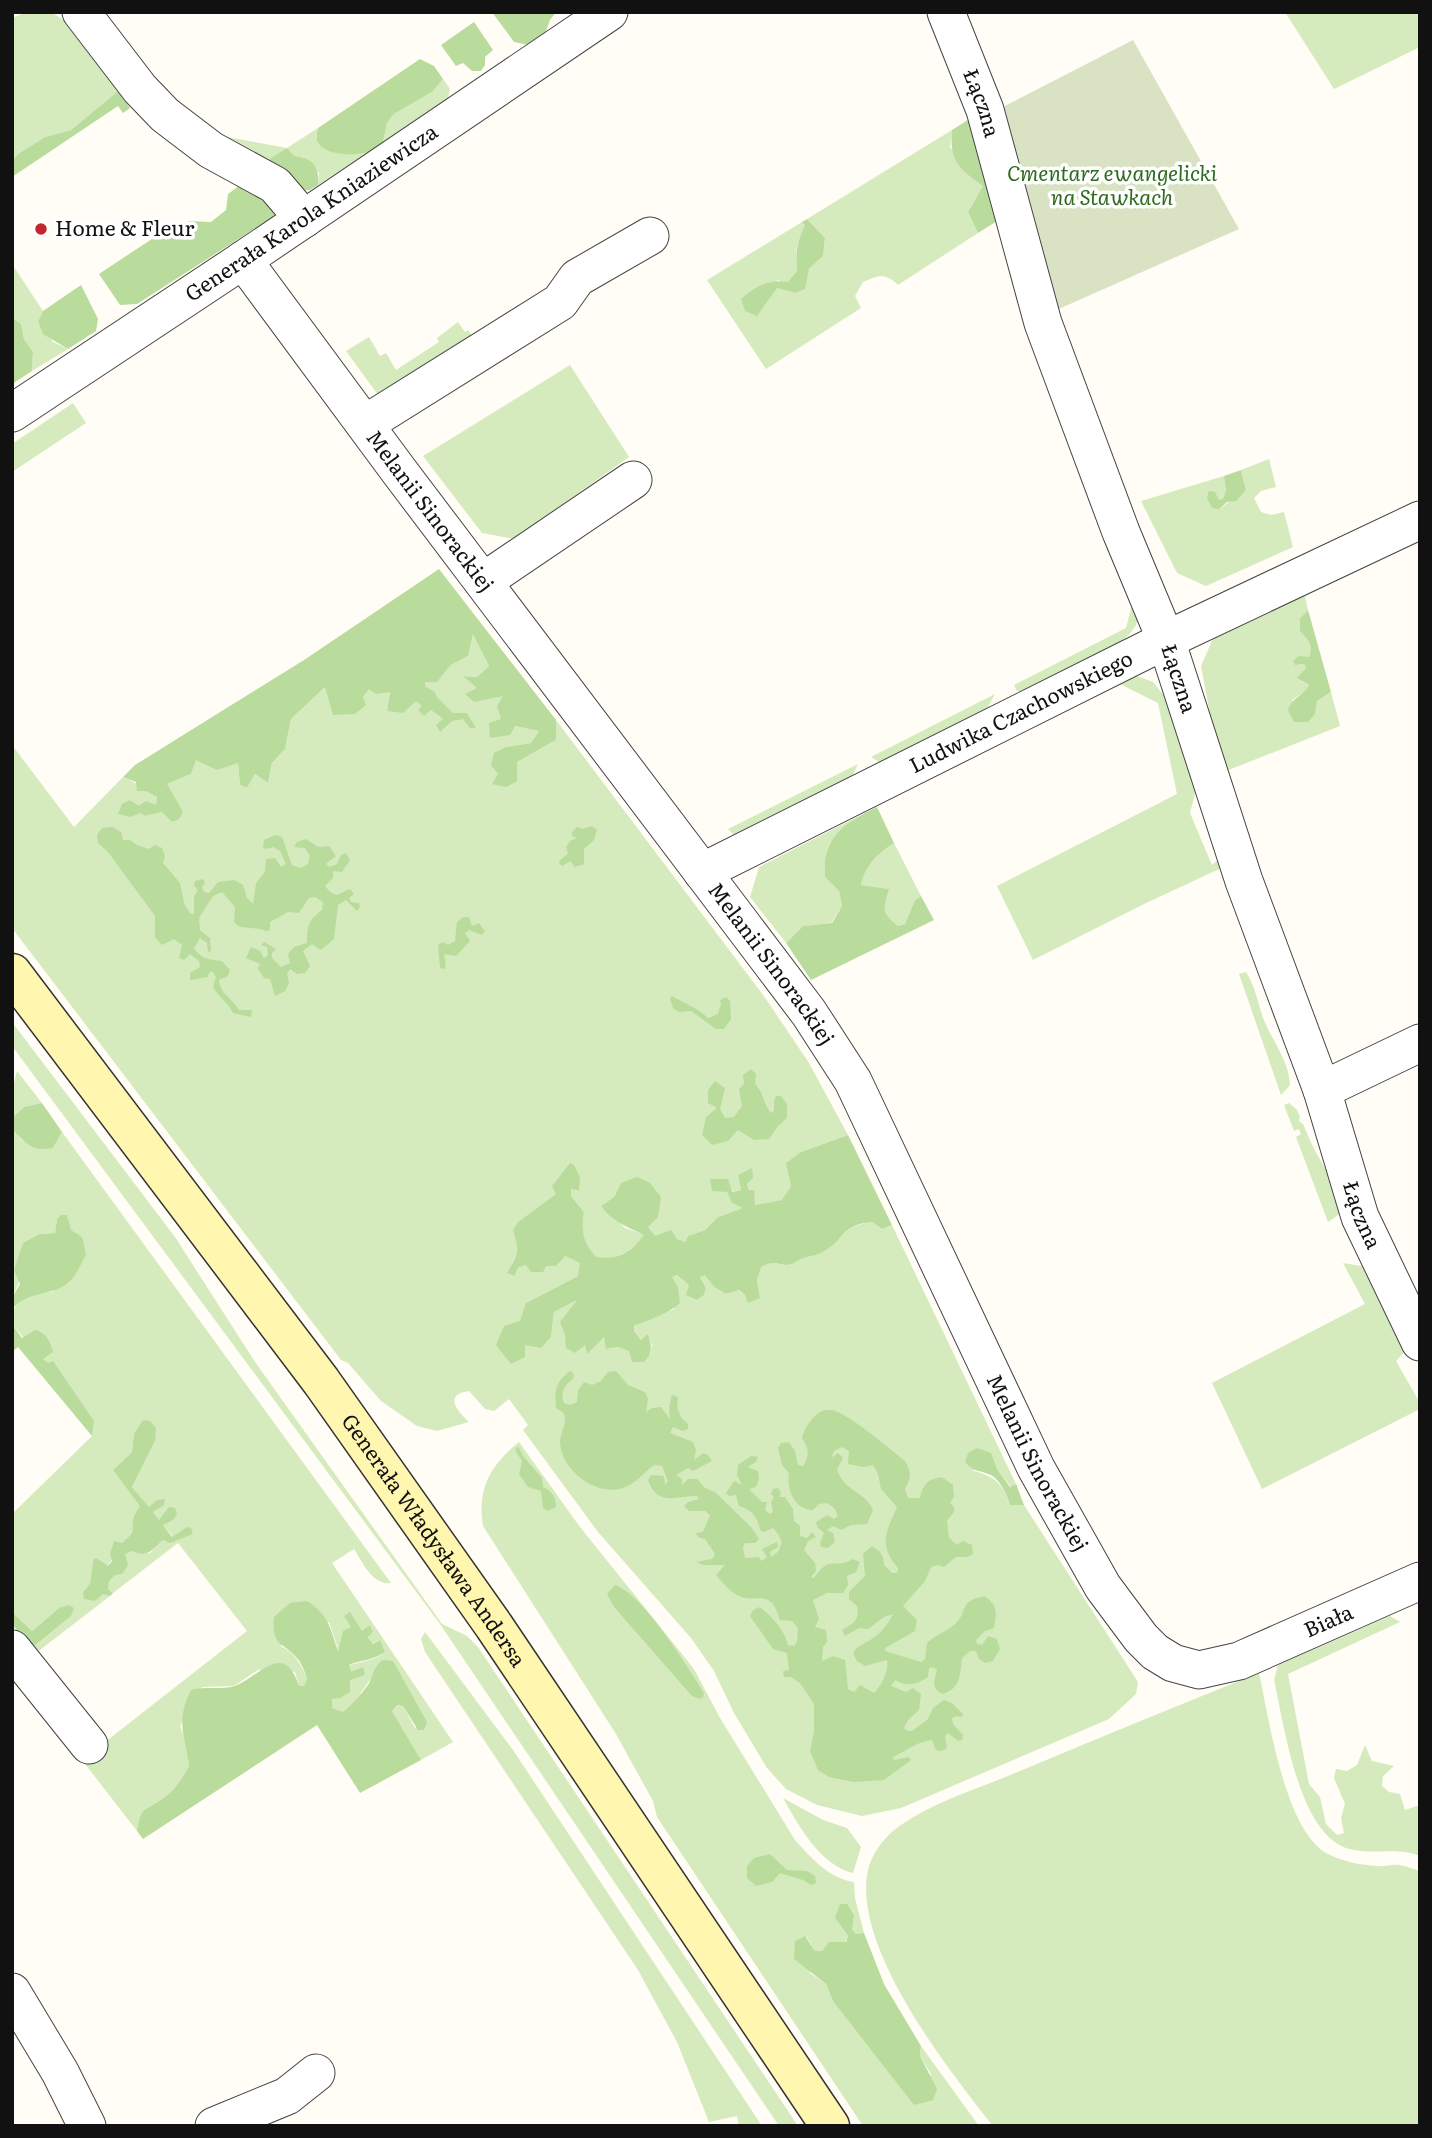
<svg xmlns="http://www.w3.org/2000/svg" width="1432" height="2138" font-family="Literata,serif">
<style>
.green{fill:#d5ebbd}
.forest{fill:#b9dc9c}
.cemetery{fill:#d9e3c4}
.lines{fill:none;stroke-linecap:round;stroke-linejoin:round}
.minor-casing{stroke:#444;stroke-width:39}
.secondary-casing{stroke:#333;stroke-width:41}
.minor{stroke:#fff;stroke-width:37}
.secondary{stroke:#fff6b0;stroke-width:38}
.poi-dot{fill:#c4262e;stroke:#fff;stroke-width:2.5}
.labels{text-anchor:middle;stroke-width:7;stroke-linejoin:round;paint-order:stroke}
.street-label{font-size:21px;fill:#111;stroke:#fff}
.park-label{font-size:21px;font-style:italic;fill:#2f6b1f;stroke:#fff}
.poi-label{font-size:21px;fill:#111;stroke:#fff;text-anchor:start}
</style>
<rect width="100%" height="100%" fill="#fffdf5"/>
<path class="green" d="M27 12H51L62 19 118 91 71 130 45 137 18 154 12 161V18Z
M1285 12H1420V47L1334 89Z
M443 79 450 89 448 98 383 142 387 123 394 114 432 92Z
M318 128 316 137 345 154 368 152 318 185 319 173 303 157 265 162 222 136 287 148Z
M952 130 950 147 983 186 968 212 978 233 898 285C884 272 878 276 863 282L855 296 861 308 766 369 707 280 802 222 806 225C797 241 794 253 797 271L788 283 777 280V288L795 293 809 269 823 256 825 238 807 219Z
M12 264 43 311 38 321 53 342 68 349 32 371 33 352 24 339 21 324 12 317Z
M458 322 465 332 468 330 474 339 381 399 346 351 369 337 380 356 386 353 396 370 439 342 437 338Z
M570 365 629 457 514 539 482 533 423 456Z
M73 403 86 423 12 472V444Z
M1269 459 1276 487 1261 491 1254 498 1261 512 1271 515 1284 512 1293 547 1206 586 1177 573 1141 501 1224 476 1226 490 1223 499 1219 501V509L1246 490 1241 470Z
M1304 592 1308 610 1300 618 1312 650 1309 657 1295 665 1304 664 1306 668 1301 681 1309 685 1306 691 1292 700 1315 714 1317 701 1331 692 1340 726 1221 773 1201 666 1216 632Z
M1134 597C1136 604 1139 613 1138 619 1131 651 1050 679 1022 691H1017L1014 685 1126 628Z
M473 633 489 666 477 677 464 676 478 688 465 695H504L515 726 539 731 531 743 506 747 517 762 556 740V720L766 999 809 1063 848 1135 801 1152 791 1186 783 1200 755 1205 747 1184 738 1175 741 1190 727 1192 744 1208 718 1217 705 1230 688 1236 685 1242 655 1236 615 1196 602 1205 625 1228 645 1235C630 1252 620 1259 596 1258 583 1241 581 1232 584 1212L571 1196V1189L578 1191 580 1177 518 1222C519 1245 519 1253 507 1273L526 1265 545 1266 565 1256 581 1263 578 1276 526 1303 525 1345 551 1337 554 1312 579 1299 561 1322 565 1335 585 1344 587 1353 604 1336 607 1349 618 1347 650 1355 652 1345 648 1335 641 1340 634 1329V1324C649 1323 660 1314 674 1309L671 1277 677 1275 689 1285 696 1300 704 1295 706 1288 700 1277 706 1274 714 1287 726 1294 738 1290 745 1295 760 1298 757 1280 760 1267C777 1258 779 1268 792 1264 795 1263 798 1260 801 1259 808 1256 816 1256 822 1252 846 1239 840 1226 872 1222L882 1229 892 1225 1016 1484 1011 1487 997 1469 971 1470C993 1476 1003 1482 1010 1505H1024L1138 1682 1136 1694 1109 1719 901 1808 862 1816 817 1805 786 1789 767 1768 734 1713 714 1671 691 1638 598 1532 523 1430 528 1425 509 1399 494 1411 485 1409 469 1391C443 1395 457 1410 469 1422L437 1431 417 1426 381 1401 348 1363 341 1360 12 928V745L74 827 123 777C136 782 145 790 157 797L156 805 140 812 145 816 162 812 167 784 191 774 196 759 238 762 240 785 247 788 255 774 268 783 272 763 285 749 291 719 325 687 363 697 369 688 390 692 387 711 416 700 422 706 423 716 431 710 443 719 463 718 475 728 467 713H453L426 687 425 682H437L451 665 468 656Z
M1131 674 1153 682 1173 707 1195 771V793L1190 813 1212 865 1219 859 1228 865 1146 903 1033 960 997 886 1177 794 1158 703 1120 684 1037 726 1042 715Z
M995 694 986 711 886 761 879 762 871 757Z
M858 764 852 777 736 837 728 829Z
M859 816C834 833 822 845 825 877L839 891 842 906 831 923 803 926 786 943 750 897 759 867Z
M894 843 921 896 915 900 905 924 898 926C881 912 883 909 888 889L861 885C866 864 876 854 894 843Z
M1246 972C1255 986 1258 1003 1263 1018 1272 1041 1289 1060 1290 1085L1281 1095 1239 974Z
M12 1022 175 1237 255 1362 442 1624 467 1636 478 1647 798 2126H779L440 1624 12 1046Z
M17 1071 42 1103 24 1107 12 1118V1092Z
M1289 1103 1297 1110 1300 1117 1299 1121 1303 1124 1313 1147 1345 1204 1344 1211 1328 1222 1296 1137 1301 1134 1299 1129 1294 1131 1284 1105Z
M12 1129 23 1141 53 1148 62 1132 391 1583C372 1585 363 1563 354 1549L332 1563 453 1742 421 1760 392 1711 399 1705 403 1706 415 1728 427 1722 372 1677 350 1708 343 1713 332 1708V1699C342 1689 355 1680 348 1666 361 1661 375 1661 385 1652L379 1640 373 1644 368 1636 373 1632 370 1625 363 1631 351 1627 339 1652 329 1622 280 1646C295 1652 300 1663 307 1678L304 1686H299L295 1672 258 1670 234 1686 202 1687 180 1726 186 1742 189 1766C182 1779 173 1793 159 1801 142 1812 141 1808 137 1831L82 1760 247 1631 178 1543 113 1593 108 1589V1581L115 1575 124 1554 132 1551 150 1553 163 1540 173 1537 132 1487 155 1441 134 1434 132 1452 113 1470 141 1506 130 1537 122 1543 107 1567 93 1560 90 1584 110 1596 36 1653 32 1648 71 1616 59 1608 32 1631 12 1612V1514L92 1436 94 1421 12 1324C12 1295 30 1296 54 1291L71 1230 57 1219 55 1233 40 1234 12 1298Z
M1343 1263 1367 1267 1408 1348 1396 1361 1420 1403V1409L1262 1489 1212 1383 1365 1304Z
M519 1442 580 1527 694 1669 720 1718 795 1840C811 1858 830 1879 854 1882L855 1898 864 1933 856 1935 852 1928 835 1918 848 1936 845 1942H830L822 1951H815L806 1936 810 1973 826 1984 833 2001 932 2076 920 2056 921 2046 979 2126H863L657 1817 653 1801 616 1734 483 1526C477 1488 491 1465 519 1442Z
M1390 1616 1400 1622 1288 1674 1309 1784 1320 1797 1326 1824 1337 1835 1344 1833 1341 1818 1345 1804 1334 1778 1336 1769 1347 1771 1357 1765 1365 1745 1372 1761 1394 1766 1383 1776 1382 1786 1389 1792 1400 1794 1405 1810 1420 1805V1856C1397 1846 1370 1856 1346 1848 1298 1831 1284 1724 1274 1680L1278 1665Z
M425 1632 513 1750 762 2126H739L737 2116 709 2122 677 2042 638 1970 425 1652 421 1639Z
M1259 1673C1269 1718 1285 1835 1330 1855 1345 1862 1361 1865 1377 1866 1384 1867 1392 1864 1399 1865 1406 1866 1413 1869 1420 1871V2126H993C947 2068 856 1952 867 1875 870 1856 883 1838 898 1827 933 1802 974 1790 1013 1774 1095 1739 1177 1706 1259 1673Z
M783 1798 823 1820 847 1828 861 1847 853 1873C820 1865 799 1826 783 1798Z"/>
<path class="forest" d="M492 12H556L550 20 545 34 528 45 514 42Z
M474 22 493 50 485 57V65L481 71H472L463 63 456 66 441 45Z
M420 59 434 66 443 79 432 92 394 114 387 123 383 142C378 145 373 150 368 152 356 156 328 156 319 144 315 140 317 133 318 128Z
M118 91 130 108 123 113 118 106 12 177V161L18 154 45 137 71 130Z
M974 116 1005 216 978 233 968 212 983 186C959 169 949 161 952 130Z
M287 148 294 156C312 157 320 167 318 185L310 190 300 191 265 162Z
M239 186C258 189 268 197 276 215L137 304 120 305 99 274 170 227 190 221 211 222 226 210 228 194Z
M807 219 825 238 823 256 809 269 805 289 795 293 777 288 757 316 745 311 741 299C755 286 769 279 788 282L797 271C795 253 797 242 805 225L802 222Z
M81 285 98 319 96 331 68 349 43 334 38 321 43 311Z
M12 317 21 324 24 339 33 352 32 371 12 384Z
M1241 470 1246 490 1236 501 1227 502 1219 509 1212 508 1207 498 1209 491 1215 492 1219 500 1223 499 1226 490 1224 476Z
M439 569 556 720V740L517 762V781L506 787 492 784 498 774 491 765 494 753 506 747 531 743 539 731 515 726 510 735 490 738 489 723 501 719 497 706 503 696 474 702 465 694 477 688 463 676 477 677 489 666 473 634 468 656 451 665 437 682H425L426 687 435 692 436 696 453 713H467L476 728H470L463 719 452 721 440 732 436 725 443 719 431 710 424 716 418 710 422 706 416 701 403 713 387 711 390 692 376 694 369 689 363 697 366 705 355 714 333 715 325 687 291 719 285 749 272 763 268 783 255 774 247 788 240 785 238 763 217 770 196 760 191 774 167 784 183 812 179 819 172 822 162 812 145 816 140 813 131 817 118 814 122 804 130 800 139 806 146 801 156 805 157 797 146 791H137L136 782 123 777 135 765 304 660Z
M1308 610 1331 692 1317 701 1315 714 1308 722H1294L1288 710C1293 696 1303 697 1309 685L1297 678 1306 668 1304 664 1295 665 1293 661 1299 656 1309 657C1314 646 1308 639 1300 631V618Z
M877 807 894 843C877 854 866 864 861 885L889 889C883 909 881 912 898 926L905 924 915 900 921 896 934 920 811 980 786 943 803 926 832 923 842 906 839 891 825 877C821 838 844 823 877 807Z
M592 826 597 830 594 840 584 849V864L575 867 570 861 562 866 559 863 560 860 568 854 566 847 570 841 577 838 572 836V832L577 827 583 829Z
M113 827 122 833 123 840H130L137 845 149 849 155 845 162 848 165 856 163 863 180 883 185 906 191 914H194V896L198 891 194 885 195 881 203 879 205 883 202 887 204 892 209 893 218 882 234 880 243 885 247 898 253 904 256 883 265 872 266 859 275 858 281 867 286 864 280 851 273 847 266 849 263 847 264 840 275 835 282 837 292 865 300 868 308 864 310 856 305 848 294 847 297 842 306 839 318 847 329 846 336 856 326 864 329 867 337 864 341 855 346 853 350 860 342 872 333 871V878L325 886 330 892 337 895 350 889 354 894 349 898 351 902 359 903 360 907 357 911 346 900 338 905 334 939 321 950 312 944 303 951 310 966 305 973 297 974 290 969 287 974 289 983 285 991 275 996 270 979 264 978 258 969 260 964 246 958 251 947 260 951 264 958 268 955 267 947 261 945 264 942 276 949 272 953V958L281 967 290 963 288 954 294 947 307 943C307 927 308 920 322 910L323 902 315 897 309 898 299 913 288 912 270 922V930L266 931C253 925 242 932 234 922L235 907 222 892 213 896 199 918 200 930 210 938 211 951 208 952 207 943 200 938 194 948C200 958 209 960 222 961L230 970 228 976 219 980C220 995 232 997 239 1010H252L251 1017 233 1013C228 1002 219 998 213 987L216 977 212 971 208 974V977L190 980V973L200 967 199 961 190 954 184 960 179 958 182 945 174 939 162 945 155 937V916L108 852 98 843 97 835 102 828Z
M463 917H469L472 926 479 923 485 931 482 935 469 930 465 933 470 941 456 956 444 954 446 966 444 969 440 968 438 945 443 942 448 945 455 941 457 922Z
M672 996C685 1004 697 1007 708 1018L718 1014 721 1004 720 1000 726 997 730 1001 731 1019 724 1029H716L691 1011 679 1012 673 1008 670 998Z
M751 1069 756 1074 755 1084C765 1094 762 1103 771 1113L774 1111V1101L776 1096H781L787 1104V1118L778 1126 769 1139 754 1140 738 1130 728 1141 712 1145 702 1135 706 1117 717 1108 708 1103V1090L715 1081 725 1088 720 1109 725 1118 734 1117 742 1106 739 1089 744 1084 743 1075Z
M42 1103 62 1132 53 1148C33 1152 26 1144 12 1129V1118L24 1107Z
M848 1135 892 1225 882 1229 872 1222C840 1225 846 1239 823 1252 816 1256 808 1256 801 1259 798 1260 795 1263 792 1264 779 1268 777 1258 761 1267L757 1280 760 1298 748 1303 745 1295 739 1290 726 1294 714 1287 705 1275 700 1277 706 1288 704 1295 697 1300 686 1295 689 1285 677 1275 672 1277 678 1287 680 1303C672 1311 646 1323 634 1325V1330L641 1340 648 1334C652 1346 653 1353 644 1362H632L629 1351 618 1347 606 1349 604 1337 587 1354 585 1345 575 1353 566 1348 565 1335 560 1322 577 1300 554 1312 551 1337 541 1348 525 1345V1357L511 1364 496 1345 504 1326 520 1321 526 1303 578 1276 580 1263 565 1256 556 1266H546L543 1272H531L526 1265 518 1268 514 1276 507 1273C518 1254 520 1251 513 1230L518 1222 556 1194 552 1186 570 1163 574 1165 580 1177 579 1191 571 1189V1196L584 1212C581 1232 583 1242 596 1257 619 1260 630 1253 644 1235 627 1227 613 1222 601 1206L615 1196 621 1183 637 1177 650 1183 661 1197 658 1217 648 1227 655 1236 671 1230 677 1239 685 1242 688 1236 705 1230 718 1217 743 1208 732 1203 727 1192 712 1191 710 1179H728L732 1192 741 1190 738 1175 752 1168 753 1178 747 1184 749 1190H754L755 1205 782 1200 791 1186 786 1163 801 1152Z
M61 1215H67L71 1230 82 1237 86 1254C82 1262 78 1272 72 1279 56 1298 26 1289 12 1310V1298L20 1284 14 1270 23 1243 40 1234 55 1233 57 1219Z
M12 1324 22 1338 35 1330C47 1333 50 1341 53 1352L43 1359 48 1363 53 1361 94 1421 92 1436 18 1347 12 1352Z
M570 1371 574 1374 573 1379C564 1386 560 1392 564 1403L570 1405 577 1402 578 1390 584 1382 592 1385 601 1381 608 1372 616 1371 628 1385 645 1392 648 1399 646 1412 652 1408 661 1407 670 1419 669 1406 672 1395 678 1397C676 1408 679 1417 688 1424V1429L683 1431 673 1427 670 1433 693 1442 696 1450 694 1460 703 1453 708 1455 712 1461 693 1471 688 1468 676 1475 682 1479V1485L688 1479H697L705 1488 715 1492 752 1528 759 1539 755 1543H745L743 1548 745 1558 759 1557 761 1561 767 1557 762 1549 777 1542 778 1547 770 1552 771 1557 778 1552 782 1542 778 1534 773 1528 764 1532 760 1530C758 1517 752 1510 739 1506L736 1495 729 1496 726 1493 734 1481 742 1485 737 1475 738 1465 751 1456 758 1457 756 1462 748 1467 758 1471 759 1478 756 1487 749 1489 762 1502H767L765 1510 770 1514 773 1512 771 1502 774 1497 771 1494 773 1489 778 1488 781 1493 779 1497H785L793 1509 794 1521 800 1526V1536L807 1538 812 1532 816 1537 808 1541 804 1550 815 1563 816 1571 811 1577 814 1578C830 1554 833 1570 853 1559L860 1562 856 1572 847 1576 848 1585 843 1593H827L813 1600 819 1619 815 1627 826 1630 827 1642 823 1647 822 1661 833 1656 845 1660 848 1689 854 1692 860 1685 874 1693C882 1684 889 1672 887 1660L865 1666 857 1661 853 1653C859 1644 865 1644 873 1638 882 1632 888 1624 893 1614L884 1617 868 1629 859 1628 845 1636 842 1630C854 1623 860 1620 857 1606L849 1599V1592L865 1576 863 1554 872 1546C881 1551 884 1556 884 1565L892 1573H897L898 1568C878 1545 886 1532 897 1507L881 1489 878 1474 873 1465 863 1467 848 1464 849 1451 842 1447 834 1451 831 1458 838 1453 843 1458 837 1469C844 1492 865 1491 873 1510L867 1524 851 1525 841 1530 833 1526 827 1530 833 1533 835 1542 828 1548 821 1547 820 1543 824 1533 818 1528 816 1522 827 1515 834 1519 838 1516 835 1509 827 1503 819 1504 813 1510C795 1510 786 1490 789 1473L782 1465 778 1448 781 1443 789 1442 795 1451 798 1465 803 1466C810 1455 809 1449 802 1438 805 1426 817 1407 832 1410 848 1413 890 1449 905 1461 912 1472 911 1478 905 1489L908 1498H920C923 1484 928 1479 942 1477L953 1485 954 1497 950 1503 954 1507V1512L947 1521 949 1538 957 1545 963 1541 972 1545 973 1554 967 1557H956L944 1567 938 1565 931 1567 925 1581 903 1606 917 1620 915 1631 885 1648V1651L921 1662 925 1659 927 1643C935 1635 948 1631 956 1623 969 1610 958 1602 984 1596 998 1605 997 1613 994 1628L985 1631 976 1640 977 1644 982 1645 988 1636 997 1639 1000 1649 993 1661 985 1663 979 1659 976 1651H970L962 1658C960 1675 961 1689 942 1694 931 1687 934 1682 937 1670L933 1667 929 1668 928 1677C916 1685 907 1687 895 1680L891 1686 906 1692 913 1688 921 1694 919 1710 908 1720 904 1728 907 1731H912L928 1719 933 1708 944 1700 952 1703 963 1714 962 1717 956 1716 952 1718 953 1724 963 1735 962 1740 958 1741 948 1733 945 1736 947 1748 942 1751 936 1750 932 1740C918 1741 906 1751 893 1757L894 1760 909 1757 911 1760 884 1780 854 1782 829 1777 818 1770 810 1751 814 1732V1704L800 1683 791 1677H784L783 1671 789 1670 787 1653 773 1649 750 1616 753 1610 760 1607C772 1617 784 1629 788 1645L794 1646 797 1642 798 1628 792 1621 780 1620C778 1615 776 1608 773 1604 765 1594 752 1601 741 1597 731 1593 723 1583 716 1575L725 1565H703L696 1562 712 1559 715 1554 705 1539 698 1537 696 1533 703 1532 710 1515 705 1511H689L684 1506 688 1502 699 1499 697 1496C677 1496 657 1507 648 1480L651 1475 664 1476 665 1485 668 1481 662 1466 654 1465C643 1473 637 1483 623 1488 597 1497 561 1471 560 1442 560 1434 568 1421 564 1414 562 1411 558 1410 556 1408 554 1390 556 1382 570 1371Z
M143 1420 150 1421 156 1428 155 1441 132 1487 149 1507 157 1500 165 1499 164 1505 153 1512 159 1520 169 1507 175 1508 177 1515 173 1520 163 1525 172 1537 187 1527 191 1528 193 1534 170 1543 163 1540C152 1550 148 1558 132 1551L125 1554 128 1565 122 1574 115 1575 109 1581 108 1589 113 1593 110 1596 103 1594 95 1601 84 1599 83 1592 90 1584 93 1560 96 1558 108 1566 112 1561 110 1554 114 1541 122 1543C138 1531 130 1530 134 1517 135 1513 138 1510 140 1506L113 1470 132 1452 134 1434Z
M518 1446 523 1456 542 1478 543 1487C552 1491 556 1497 556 1507L548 1511 543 1508 541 1491 528 1487 519 1474 522 1461 515 1450Z
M977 1448 991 1453 997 1469 1010 1487 1016 1484 1024 1505H1010C1007 1495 1001 1481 991 1475 980 1470 973 1472 965 1462L968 1453Z
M615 1585C643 1594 688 1667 704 1693L703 1697 700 1699 692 1696 614 1607 607 1594Z
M307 1601C329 1615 330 1628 338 1651L343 1631 351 1627 344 1616 350 1612 362 1631 370 1625 373 1632 368 1637 373 1644 380 1640 385 1652C374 1660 361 1660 349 1665L351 1672 363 1667 365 1675 350 1680V1692L340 1698 332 1699V1708L343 1712C349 1708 368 1687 370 1681 375 1670 373 1669 382 1660L393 1661 427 1722 424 1730H418L403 1706 398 1705 392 1711 421 1760 360 1793 317 1725 143 1839 137 1831C141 1808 142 1812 159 1801 173 1793 182 1779 189 1766 185 1733 175 1723 191 1690 205 1686 222 1690 235 1686 259 1677 284 1639 299 1686H304L307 1678C305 1673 303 1667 300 1662 286 1641 271 1650 274 1617L290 1603Z
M69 1605 74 1608 71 1616 32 1648 12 1624V1612L32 1631 59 1608Z
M770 1854 787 1870 807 1871 815 1876 816 1883 811 1885 803 1880 780 1873 772 1882 756 1886 747 1878V1866L754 1858Z
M840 1904H847L854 1915 852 1929 856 1934 864 1933 884 1984 921 2046 920 2056 937 2089 933 2100 914 2105 833 2001 826 1984 794 1959 795 1941 805 1936 815 1951H822L829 1942H846L848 1936 835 1918Z"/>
<path class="cemetery" d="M1133 40 1239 229 1052 312 1003 107Z"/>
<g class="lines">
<g class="minor-casing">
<g id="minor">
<path d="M81 12 140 89 165 115 211 150 275 185 304 219"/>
<path id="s1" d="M946 12 985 110 1043 323 1121 532 1166 640 1244 881 1322 1090 1360 1217 1420 1342"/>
<path id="s2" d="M243 260 399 471 809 1013 853 1081 1036 1468 1103 1587 1141 1638 1155 1652 1173 1663 1199 1670 1239 1661 1420 1581"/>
<path id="s3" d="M12 413 243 260 609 12"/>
<path d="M365 424 560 302 577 278 650 236"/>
<path d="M484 581 633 480"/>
<path id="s4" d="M702 872 1166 640 1420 520"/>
<path d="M1322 1090 1420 1043"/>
<path d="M12 1649 89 1745"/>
<path d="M12 1992 60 2072 87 2126"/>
<path d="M214 2126 287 2096 316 2073"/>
</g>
</g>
<g class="secondary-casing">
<g id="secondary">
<path id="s5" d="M12 973 321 1381 494 1626 830 2126"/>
</g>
</g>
<use href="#minor" class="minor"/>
<use href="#secondary" class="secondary"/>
</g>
<circle class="poi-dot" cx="41" cy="229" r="7"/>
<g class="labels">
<g class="street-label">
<text dy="7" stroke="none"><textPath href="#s1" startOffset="98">Łączna</textPath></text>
<text dy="7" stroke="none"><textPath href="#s3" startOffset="360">Generała Karola Kniaziewicza</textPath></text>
<text dy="7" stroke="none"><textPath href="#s2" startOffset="313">Melanii Sinorackiej</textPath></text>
<text dy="7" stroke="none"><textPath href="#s1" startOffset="707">Łączna</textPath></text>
<text dy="7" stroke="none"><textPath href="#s4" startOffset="357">Ludwika Czachowskiego</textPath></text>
<text dy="7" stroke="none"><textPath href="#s2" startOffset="880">Melanii Sinorackiej</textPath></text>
<text dy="7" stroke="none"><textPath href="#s1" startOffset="1274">Łączna</textPath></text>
<text dy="7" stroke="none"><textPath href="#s2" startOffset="1447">Melanii Sinorackiej</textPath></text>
<text dy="7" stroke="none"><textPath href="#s5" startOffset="707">Generała Władysława Andersa</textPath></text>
<text dy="7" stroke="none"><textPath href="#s2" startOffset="1858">Biała</textPath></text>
</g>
<g class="park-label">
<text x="1112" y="181">Cmentarz ewangelicki<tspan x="1112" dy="24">na Stawkach</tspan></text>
</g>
<g class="poi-label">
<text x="55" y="236">Home &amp; Fleur</text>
</g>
</g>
<rect width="1432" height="2138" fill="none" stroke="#111111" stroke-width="28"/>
</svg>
